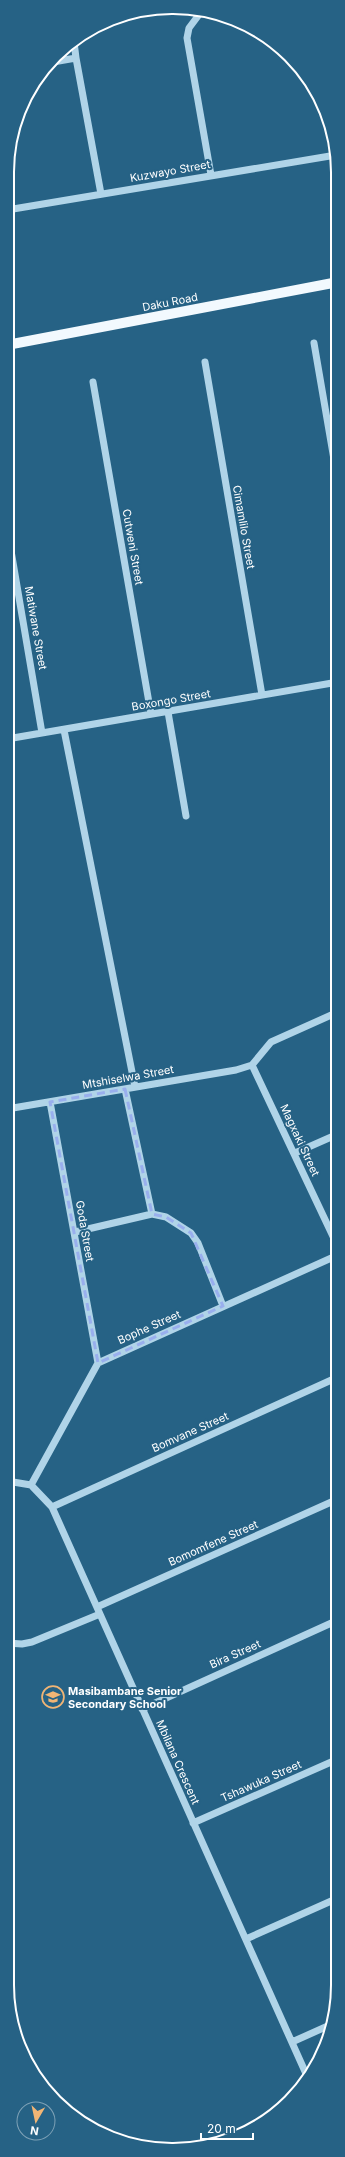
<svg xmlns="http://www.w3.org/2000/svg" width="345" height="2157" font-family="Inter,sans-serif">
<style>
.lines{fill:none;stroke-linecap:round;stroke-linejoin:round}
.minor{stroke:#b0d4e8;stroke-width:7}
.major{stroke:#f2f9fe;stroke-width:10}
.marked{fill:none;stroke:#99afed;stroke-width:3;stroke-dasharray:8 5;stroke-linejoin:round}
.labels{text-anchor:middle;stroke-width:4;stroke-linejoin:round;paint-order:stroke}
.street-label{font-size:11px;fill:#fff;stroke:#266285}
.poi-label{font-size:11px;font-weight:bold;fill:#fff;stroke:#266285;text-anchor:start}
.rim{fill:none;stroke:#fff;stroke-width:2}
</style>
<rect width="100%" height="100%" fill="#266285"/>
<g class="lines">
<path class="minor" d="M201 12 189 28 187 38 211 175
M74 42 76 58
M53 62 76 58 101 194
M7 210 336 155
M314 343 338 483
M205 362 262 695
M93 382 151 714
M7 527 42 733
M168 712 186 816
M64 730 135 1087
M7 739 338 682
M252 1065 338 1247
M252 1065 271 1042 338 1012
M125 1089 152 1214
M50 1102 98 1363
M7 1109 236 1070 252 1065
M295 1153 338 1134
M75 1232 152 1214 166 1217 191 1233 198 1243 223 1306
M7 1481 31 1485 52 1507 307 2076
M31 1485 98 1363 338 1255
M52 1507 338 1377
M97 1607 338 1499
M7 1643 22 1644 32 1642 100 1614
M142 1709 338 1620
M193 1823 338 1759
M246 1939 338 1898
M292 2042 330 2025"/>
<path class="major" d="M7 345 338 282"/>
</g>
<path class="marked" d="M125 1089 152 1214 166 1217 191 1233 223 1306 98 1363 50 1102Z"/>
<defs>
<g id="school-ring" transform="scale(1.15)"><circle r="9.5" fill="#266285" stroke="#f1b575" stroke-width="1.5"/><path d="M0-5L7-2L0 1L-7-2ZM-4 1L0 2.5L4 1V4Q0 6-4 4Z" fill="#f1b575"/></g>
</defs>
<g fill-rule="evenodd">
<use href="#school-ring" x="53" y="1697"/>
</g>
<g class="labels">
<g class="street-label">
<text transform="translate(170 171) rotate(-10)" y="4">Kuzwayo Street</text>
<text transform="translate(170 302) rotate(-11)" y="4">Daku Road</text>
<text transform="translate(244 527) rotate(80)" y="4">Cimamlilo Street</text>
<text transform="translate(133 547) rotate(80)" y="4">Cutweni Street</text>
<text transform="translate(36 628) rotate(80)" y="4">Matiwane Street</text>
<text transform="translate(171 700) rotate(-10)" y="4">Boxongo Street</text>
<text transform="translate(128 1077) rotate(-10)" y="4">Mtshiselwa Street</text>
<text transform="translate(300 1140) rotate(65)" y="4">Magxaki Street</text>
<text transform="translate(85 1231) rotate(80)" y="4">Goda Street</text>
<text transform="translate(149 1327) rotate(-24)" y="4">Bophe Street</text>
<text transform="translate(190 1432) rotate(-24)" y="4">Bomvane Street</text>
<text transform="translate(213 1543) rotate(-24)" y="4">Bomomfene Street</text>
<text transform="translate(235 1654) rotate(-24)" y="4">Bira Street</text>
<text transform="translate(178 1762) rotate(66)" y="4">Mbilana Crescent</text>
<text transform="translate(261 1781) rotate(-24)" y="4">Tshawuka Street</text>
</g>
<g class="poi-label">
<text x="68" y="1695">Masibambane Senior<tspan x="68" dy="13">Secondary School</tspan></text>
</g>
</g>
<path d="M0 0H345V2157H0ZM172 14H173A158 158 0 0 1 331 172V1985A158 158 0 0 1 173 2143H172A158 158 0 0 1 14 1985V172A158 158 0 0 1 172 14Z" fill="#266285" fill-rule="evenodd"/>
<path class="rim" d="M172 14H173A158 158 0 0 1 331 172V1985A158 158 0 0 1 173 2143H172A158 158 0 0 1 14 1985V172A158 158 0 0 1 172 14Z"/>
<g transform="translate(36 2121) rotate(189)"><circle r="19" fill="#266285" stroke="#7da1b6"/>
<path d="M0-3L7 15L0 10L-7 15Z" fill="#f1b575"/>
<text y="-6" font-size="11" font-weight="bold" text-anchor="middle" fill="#ffffff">N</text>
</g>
<path d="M201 2133v6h52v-6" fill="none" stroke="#ffffff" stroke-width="2"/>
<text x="207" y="2133" font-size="12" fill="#ffffff" stroke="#266285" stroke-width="3" paint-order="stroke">20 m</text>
</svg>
